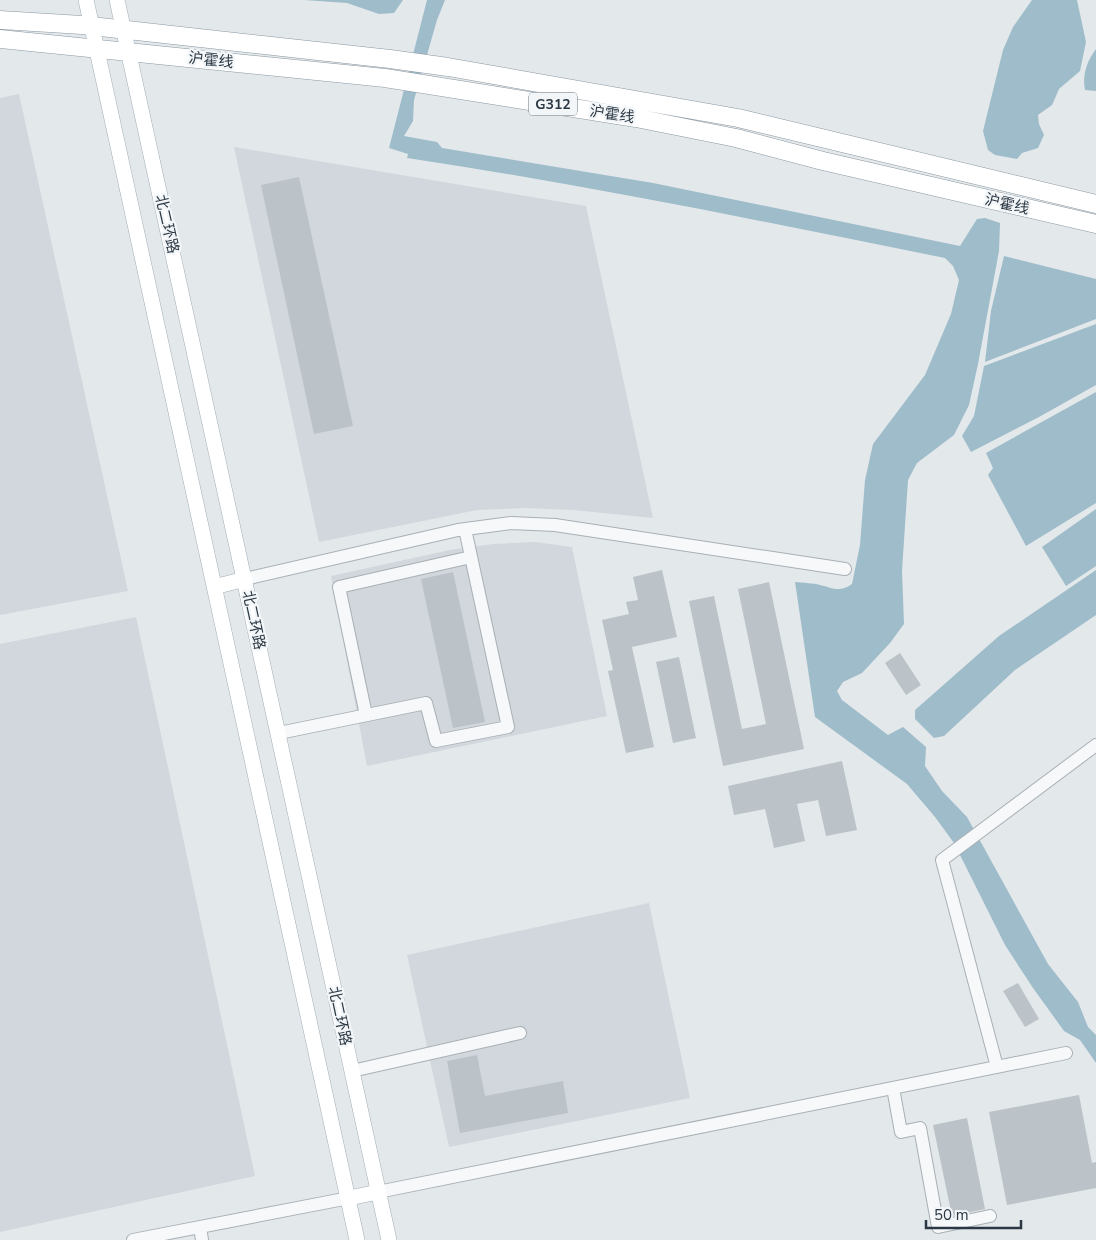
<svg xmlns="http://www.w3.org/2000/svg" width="1096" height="1240" font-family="'Nunito Sans','Noto Sans SC',sans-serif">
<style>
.built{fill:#d1d7dd}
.water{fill:#9fbcca}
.building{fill:#bbc2c8}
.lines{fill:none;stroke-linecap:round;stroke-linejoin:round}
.minor-casing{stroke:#a8b0b5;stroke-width:14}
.major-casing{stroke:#a3aeb7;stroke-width:16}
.highway-casing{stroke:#8b98a2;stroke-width:19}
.minor{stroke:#f6f8f9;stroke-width:12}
.major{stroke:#fff;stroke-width:15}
.highway{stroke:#fff;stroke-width:18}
.labels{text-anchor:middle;stroke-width:4.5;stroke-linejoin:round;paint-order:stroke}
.shield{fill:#f3f6f8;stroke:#677179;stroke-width:1}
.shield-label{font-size:14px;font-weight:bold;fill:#2b3843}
.street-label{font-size:15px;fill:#2b3843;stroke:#f3f6f8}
</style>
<rect width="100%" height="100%" fill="#e3e8eb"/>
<path class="built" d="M19 94 128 591 0 615V98Z
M234 147 586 206 653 518 573 510 525 508 477 510 319 542Z
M535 542 572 547 607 716 367 766 331 576 450 550 493 544Z
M136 617 255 1176 0 1232V644Z
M649 903 690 1098 449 1147 407 955Z"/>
<path class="water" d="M304 0H403L394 13 379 14 347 3Z
M427 0H445L437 20 414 100 413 121 404 136 437 142 442 148 653 183 960 246 977 219 985 218 1000 223 999 251 978 364 969 405 954 435 917 463 908 480 902 571 904 624 890 643 862 673 843 682 837 691 842 700 888 735 903 727 926 747 925 766 942 791 967 817 1048 964 1078 1002 1088 1027 1096 1035V1063L1080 1040 1064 1031 1033 988 1005 945 954 843 935 817 907 784 815 717 795 582C803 583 813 583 820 585 833 588 839 593 852 584L860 545 865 480 873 444 925 375 951 314 959 280 953 266 945 258C766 222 588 185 407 158L408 154 389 148Z
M1032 0H1077L1086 42 1080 71 1059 89 1052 105 1038 115 1039 124 1044 135 1038 148 1022 153 1017 159 995 155 988 150 983 131 1003 50 1013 27Z
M1096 49V91L1085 90C1082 75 1087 61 1096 49Z
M1004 256 1096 279V319L985 362 991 311Z
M1096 324V385L1039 417 971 452 962 436 974 416 984 366Z
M1096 392V503L1026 546 988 475 993 468 986 453Z
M1096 509V566L1066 586 1042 547Z
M1096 570V615L1015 670 944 736 934 738 915 719V710L999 636Z"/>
<path class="building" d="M299 177 353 426 314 434 261 185Z
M662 570 677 637 632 647 654 747 626 753 608 671 613 670 602 620 629 614 626 602 638 600 633 577Z
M453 572 485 722 453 728 421 579Z
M769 582 804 749 723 766 689 601 714 596 742 729 766 724 738 589Z
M900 653 921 685 906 695 885 663Z
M679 657 696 738 673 743 656 662Z
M842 761 857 830 826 836 818 800 797 804 805 841 774 848 765 809 734 815 728 786Z
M1018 983 1039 1019 1025 1027 1003 991Z
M477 1055 485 1096 563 1081 568 1113 460 1133 447 1061Z
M1079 1095 1092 1163 1096 1162V1188L1007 1205 989 1112Z
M967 1118 985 1209 952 1216 933 1125Z"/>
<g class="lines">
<g class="minor-casing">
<path id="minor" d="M245 579 458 530 511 523 555 525 845 569
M366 715 339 587 471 557
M279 733 426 703 436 741 508 727 465 529
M997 1067 942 860 1096 745
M352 1071 520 1033
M893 1088 901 1132 920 1128 938 1227 990 1216
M378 1192 1066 1053
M200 1227 202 1240
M133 1240 349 1198"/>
</g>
<g class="major-casing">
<path id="major" d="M86 0 357 1240
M117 0 389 1240
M214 587 245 579
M349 1198 378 1192"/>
</g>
<g class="highway-casing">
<path id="highway" d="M0 20 82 25 390 59 448 67 738 118 1096 204
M0 39 385 78 636 118 736 138 823 161 1096 224"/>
</g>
<use href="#minor" class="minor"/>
<use href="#major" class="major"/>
<use href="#highway" class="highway"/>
</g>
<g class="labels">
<rect class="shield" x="529" y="92.5" width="48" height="23" rx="4"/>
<g class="shield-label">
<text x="553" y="109">G312</text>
</g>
<g class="street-label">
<text transform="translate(211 60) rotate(6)" y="5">沪霍线</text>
<text transform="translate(612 114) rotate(9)" y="5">沪霍线</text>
<text transform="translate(1007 204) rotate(13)" y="5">沪霍线</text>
<text transform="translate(167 224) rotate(77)" y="5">北二环路</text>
<text transform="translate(254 620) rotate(78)" y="5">北二环路</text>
<text transform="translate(340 1016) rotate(78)" y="5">北二环路</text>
</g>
</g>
<path d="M926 1220v8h95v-8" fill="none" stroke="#2b3843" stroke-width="2.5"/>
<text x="934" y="1220" font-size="15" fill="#2b3843" stroke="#f3f6f8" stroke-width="4" paint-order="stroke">50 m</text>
</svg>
